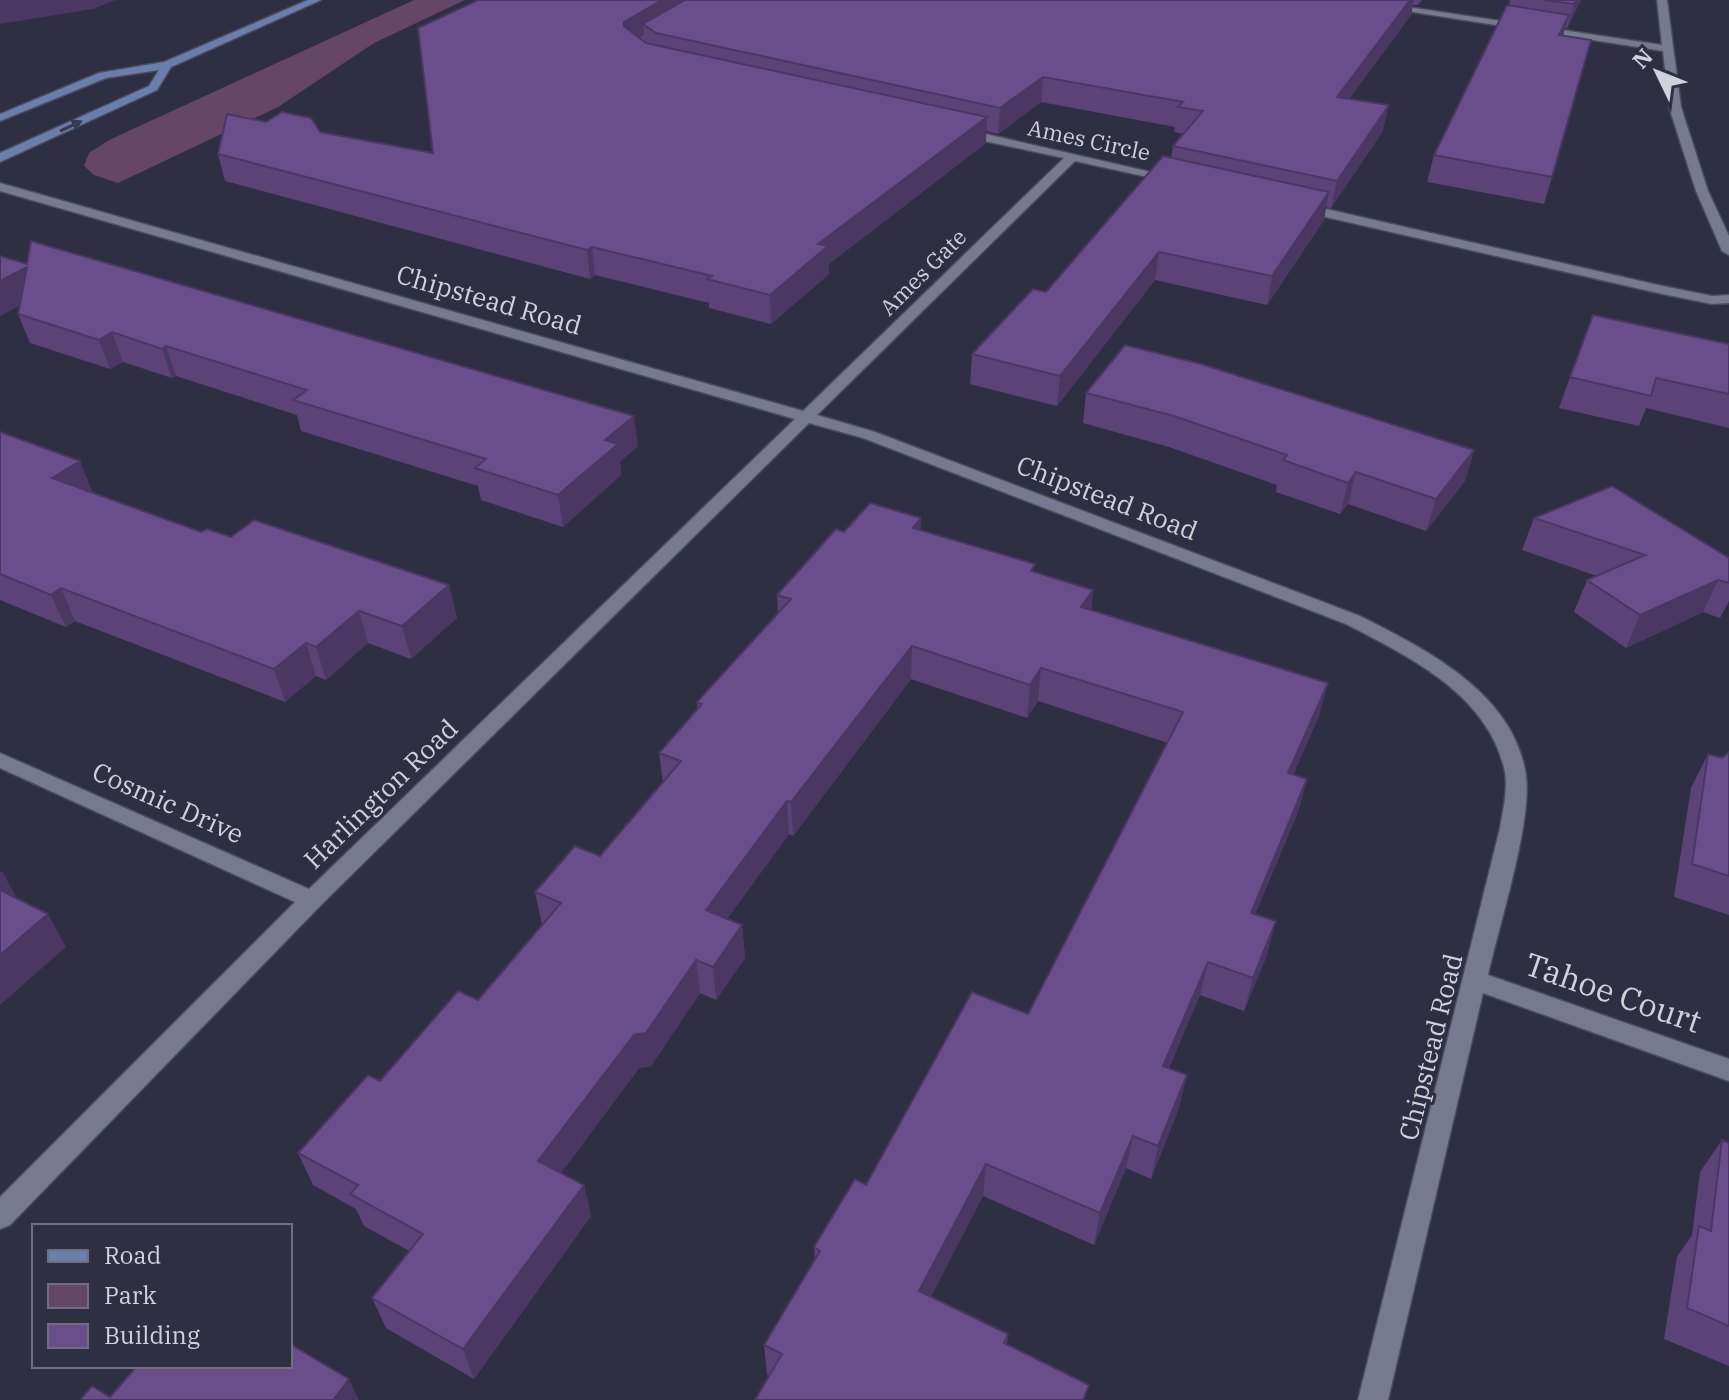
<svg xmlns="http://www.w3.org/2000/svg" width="1729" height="1400" font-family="'IBM Plex Serif',serif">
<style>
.green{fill:#654666}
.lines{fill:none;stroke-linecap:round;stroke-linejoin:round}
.minor-casing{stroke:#4a4b5b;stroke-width:3}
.secondary-casing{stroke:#4a4b5b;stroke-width:3}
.minor{fill:#77798f;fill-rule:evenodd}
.secondary{fill:#697ead;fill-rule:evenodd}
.wall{fill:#5b4378}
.shaded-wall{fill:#4a3762}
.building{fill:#6a4e8c;stroke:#4a3762;stroke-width:2}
.oneway{fill:#373b52}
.labels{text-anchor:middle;stroke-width:6;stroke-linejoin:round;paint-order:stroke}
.far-street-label{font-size:22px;fill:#cfd1dd;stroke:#2e2f42}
.street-label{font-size:26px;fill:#cfd1dd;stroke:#2e2f42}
.near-street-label{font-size:32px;fill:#cfd1dd;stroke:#2e2f42}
</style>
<rect width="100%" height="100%" fill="#2e2f42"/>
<path class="green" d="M414 0H465L374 43 278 107 118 183 94 175 84 166 89 153 109 140Z"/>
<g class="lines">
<g class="minor-casing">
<path id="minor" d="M1336 0H1361L1662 45 1657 0H1667L1681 107 1708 191 1729 236V255L1722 251 1696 191 1669 107 1663 51Z
M960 128 1181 179 1175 183 1075 161 817 415 875 432 1360 616C1425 649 1515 693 1526 776 1532 823 1499 925 1488 975L1729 1059V1081L1483 993 1388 1400H1358L1500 828C1503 810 1508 790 1505 772 1489 695 1410 657 1346 624L863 438 809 423 320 906 10 1225 0 1229V1197L295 902 0 768V753L309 889 795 419 0 191V183L803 411 1064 158 956 135 954 132Z
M1300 203 1658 285 1712 296 1729 295V303L1712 304 1658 293 1295 210V204Z"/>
</g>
<g class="secondary-casing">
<path id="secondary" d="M308 0H321L171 67 157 90 0 162V153L149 86 159 70 106 78 0 121V114L99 73 164 62Z"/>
</g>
<use href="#minor" class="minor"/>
<use href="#secondary" class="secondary"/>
</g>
<path class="wall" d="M478 0H1422L1418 5H1413L1411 15 1349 99 1383 131 1331 208 1326 207 1324 220 1267 305 1155 280 1057 406 970 384 972 354 1046 292 1171 158 1173 146 1183 134 1174 132 1175 127 1041 102 998 134 986 131V143L829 264V274L771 324 709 308V303L595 275 590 279 225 181 218 154 320 132 433 153Z
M1510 0H1581L1567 28H1565L1563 36 1552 177 1544 204 1427 182 1434 155 1509 5Z
M0 256 638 446 620 462 621 475 563 527 481 500 478 486 301 431 297 415 176 376 172 378 123 362 110 369 30 343 18 314 20 305 0 316Z
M1729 344V428L1646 408 1639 426 1559 408 1570 377Z
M1086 393 1474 450 1465 481 1426 531 1348 504 1340 514 1276 492 1277 485 1169 447 1083 423Z
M0 432 92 493 201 532 231 537 449 585 457 618 411 659 368 643 326 680 316 676 285 702 75 621 66 627 0 600Z
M921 518 920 530 1034 572 1093 590 1091 610 1319 716 1293 774 1307 779 1298 812 1255 914 1267 955 1244 1011 1200 995 1169 1068 1179 1108 1151 1179 1126 1168 1094 1245 983 1196 931 1296 1008 1334 1007 1344 770 1376 767 1375 764 1345 815 1259 814 1247 866 1185 1028 1014 1168 743 1038 701 1027 718 911 679 793 836 789 834 727 919 742 925 745 958 716 1000 700 993 651 1066 639 1068 561 1173 584 1185 591 1216 474 1379 386 1328 372 1298 409 1251 364 1226 356 1209 313 1185 298 1153 380 1081 478 1000 542 925 535 892 600 856 663 783 659 753 698 709 697 702 778 613 777 595 844 532Z
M1534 518 1729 558V601L1720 618 1703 612 1626 648 1574 612 1587 580 1597 576 1522 550Z
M1729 752V915L1674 897 1691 788 1708 754 1722 758Z
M1722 1140 1729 1143V1366L1664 1339 1677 1257 1692 1235 1700 1172Z"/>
<path class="shaded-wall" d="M0 0H116L93 9 0 24Z
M662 0H705L643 24 644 35 626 45 624 22Z
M1410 0H1414L1411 15 1332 122 1337 97Z
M1576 0H1581L1567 28 1574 4Z
M1569 15 1562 38 1559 35Z
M1043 77 1041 102 998 134 1000 108Z
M1389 105 1383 131 1331 208 1337 181Z
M987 117 986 143 829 264V274L771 324 770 295 818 244Z
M1329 192 1324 220 1267 305 1272 276Z
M592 247 595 275 590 279 587 250Z
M1159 252 1155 280 1057 406 1060 376Z
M27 267 38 296 0 316V281Z
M112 332 123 362 110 369 99 340Z
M166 346 176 376 172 378 162 349Z
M634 416 638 446 620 462 621 475 563 527 558 495 605 440Z
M1474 450 1465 481 1426 531 1436 499Z
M80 461 93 493 52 478Z
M1356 472 1348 504 1340 514 1348 483Z
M921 518 920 550 913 528Z
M1718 580 1703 612 1626 648 1640 615Z
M449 585 457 618 411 659 402 626Z
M61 588 75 621 66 627 51 595Z
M1093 590 1089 622 1081 607Z
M359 611 368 643 326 680 316 647Z
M306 643 316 676 285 702 274 669Z
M912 646 911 679 793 836 791 802Z
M1041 668 1038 701 1027 718 1030 685Z
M1328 683 1319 716 1280 806 1288 773Z
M1307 779 1298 812 1242 946 1251 913Z
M787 801 789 834 709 944 706 910Z
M2 871 20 904 0 894V872Z
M48 914 66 947 0 1005V955Z
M1276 921 1267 955 1244 1011 1253 978Z
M742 925 745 958 716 1000 713 967Z
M696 960 700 993 651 1066 639 1068 546 1193 538 1161 634 1035Z
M1208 962 1200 995 1156 1099 1163 1066Z
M1187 1075 1179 1108 1151 1179 1158 1146Z
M1133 1136 1126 1168 1094 1245 1100 1213Z
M986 1164 983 1196 918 1322 919 1291Z
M584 1185 591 1216 474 1379 463 1349Z
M349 1379 359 1400H333Z"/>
<path class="building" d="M478 0H662L624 22V26L646 43 987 117 818 244 828 246 770 295 707 279 712 276 592 247 587 250 218 154 227 114 266 122 282 112 311 118 320 132 433 153 418 28Z
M685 0H1410L1337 97 1389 105 1337 181 1173 146 1203 111 1178 107 1183 102 1043 77 1000 108 656 33 643 24Z
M1544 0H1576L1574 4Z
M1507 5 1569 15 1559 35 1591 40 1552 177 1434 155Z
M1163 156 1329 192 1272 276 1159 252 1060 376 972 354 1033 289 1046 292Z
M31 241 634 416 605 440 618 444 558 495 475 468 486 459 293 400 307 390 166 346 162 349 112 332 99 340 18 314 27 267 0 281V256L27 264Z
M1593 315 1729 344V394L1656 378 1651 396 1570 377Z
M1125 345 1201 364 1474 450 1436 499 1356 472 1348 483 1283 460 1287 455 1174 416 1086 393Z
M0 432 80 461 52 478 201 532 207 529 231 537 254 520 449 585 402 626 359 611 316 647 306 643 274 669 61 588 51 595 0 574Z
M1612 486 1729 558V583L1718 580 1640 615 1587 580 1645 555 1534 518Z
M870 503 921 518 913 528 1035 564 1031 571 1093 590 1081 607 1328 683 1288 773 1307 779 1251 913 1276 921 1253 978 1208 962 1163 1066 1187 1075 1158 1146 1133 1136 1100 1213 986 1164 919 1291 1008 1334 1004 1343 1089 1385 1083 1400H755L782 1354 764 1345 820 1251 814 1247 855 1179 866 1185 972 992 1028 1014 1183 712 1041 668 1030 685 912 646 791 802 787 801 706 910 742 925 713 967 696 960 646 1033 634 1035 538 1161 584 1185 463 1349 372 1298 423 1234 350 1194 358 1185 298 1153 368 1075 380 1081 458 991 478 1000 561 903 535 892 575 846 600 856 681 761 659 753 702 704 697 702 791 599 777 595 836 529 844 532Z
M1729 752V876L1692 864 1708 754 1722 758Z
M0 890 48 914 0 955Z
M1722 1140 1729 1143V1326L1687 1308 1699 1226 1711 1231Z
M290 1344 349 1379 333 1400H80L92 1386 110 1397 137 1366H290Z"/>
<defs><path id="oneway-solid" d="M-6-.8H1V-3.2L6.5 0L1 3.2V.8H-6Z" transform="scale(2)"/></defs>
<use class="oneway" href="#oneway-solid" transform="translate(71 126) rotate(-25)"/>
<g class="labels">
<g class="far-street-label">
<text transform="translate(1089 140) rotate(12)" y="8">Ames Circle</text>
<text transform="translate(923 272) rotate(-45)" y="8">Ames Gate</text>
</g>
<g class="street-label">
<text transform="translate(489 300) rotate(16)" y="9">Chipstead Road</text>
<text transform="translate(1107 498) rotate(21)" y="9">Chipstead Road</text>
<text transform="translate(381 794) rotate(-44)" y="9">Harlington Road</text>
<text transform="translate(168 803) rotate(24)" y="9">Cosmic Drive</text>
<text transform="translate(1431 1047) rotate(-76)" y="9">Chipstead Road</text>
</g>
<g class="near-street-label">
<text transform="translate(1613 993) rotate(19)" y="11">Tahoe Court</text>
</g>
</g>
<rect x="32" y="1224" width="260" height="144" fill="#2e2f42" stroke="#6e7080" stroke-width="2"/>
<rect x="48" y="1250" width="40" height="12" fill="#697ead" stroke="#6e7080" stroke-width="2"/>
<text x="104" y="1264" font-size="24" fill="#cfd1dd">Road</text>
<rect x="48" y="1284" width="40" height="24" fill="#654666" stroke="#6e7080" stroke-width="2"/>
<text x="104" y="1304" font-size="24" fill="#cfd1dd">Park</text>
<rect x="48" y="1324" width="40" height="24" fill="#6a4e8c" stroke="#6e7080" stroke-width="2"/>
<text x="104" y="1344" font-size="24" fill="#cfd1dd">Building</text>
<g transform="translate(1657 72) rotate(313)" stroke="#2e2f42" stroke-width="6" paint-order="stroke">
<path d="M0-6L14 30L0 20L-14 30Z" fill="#cfd1dd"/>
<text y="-12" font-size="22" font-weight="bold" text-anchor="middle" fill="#cfd1dd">N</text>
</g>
</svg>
